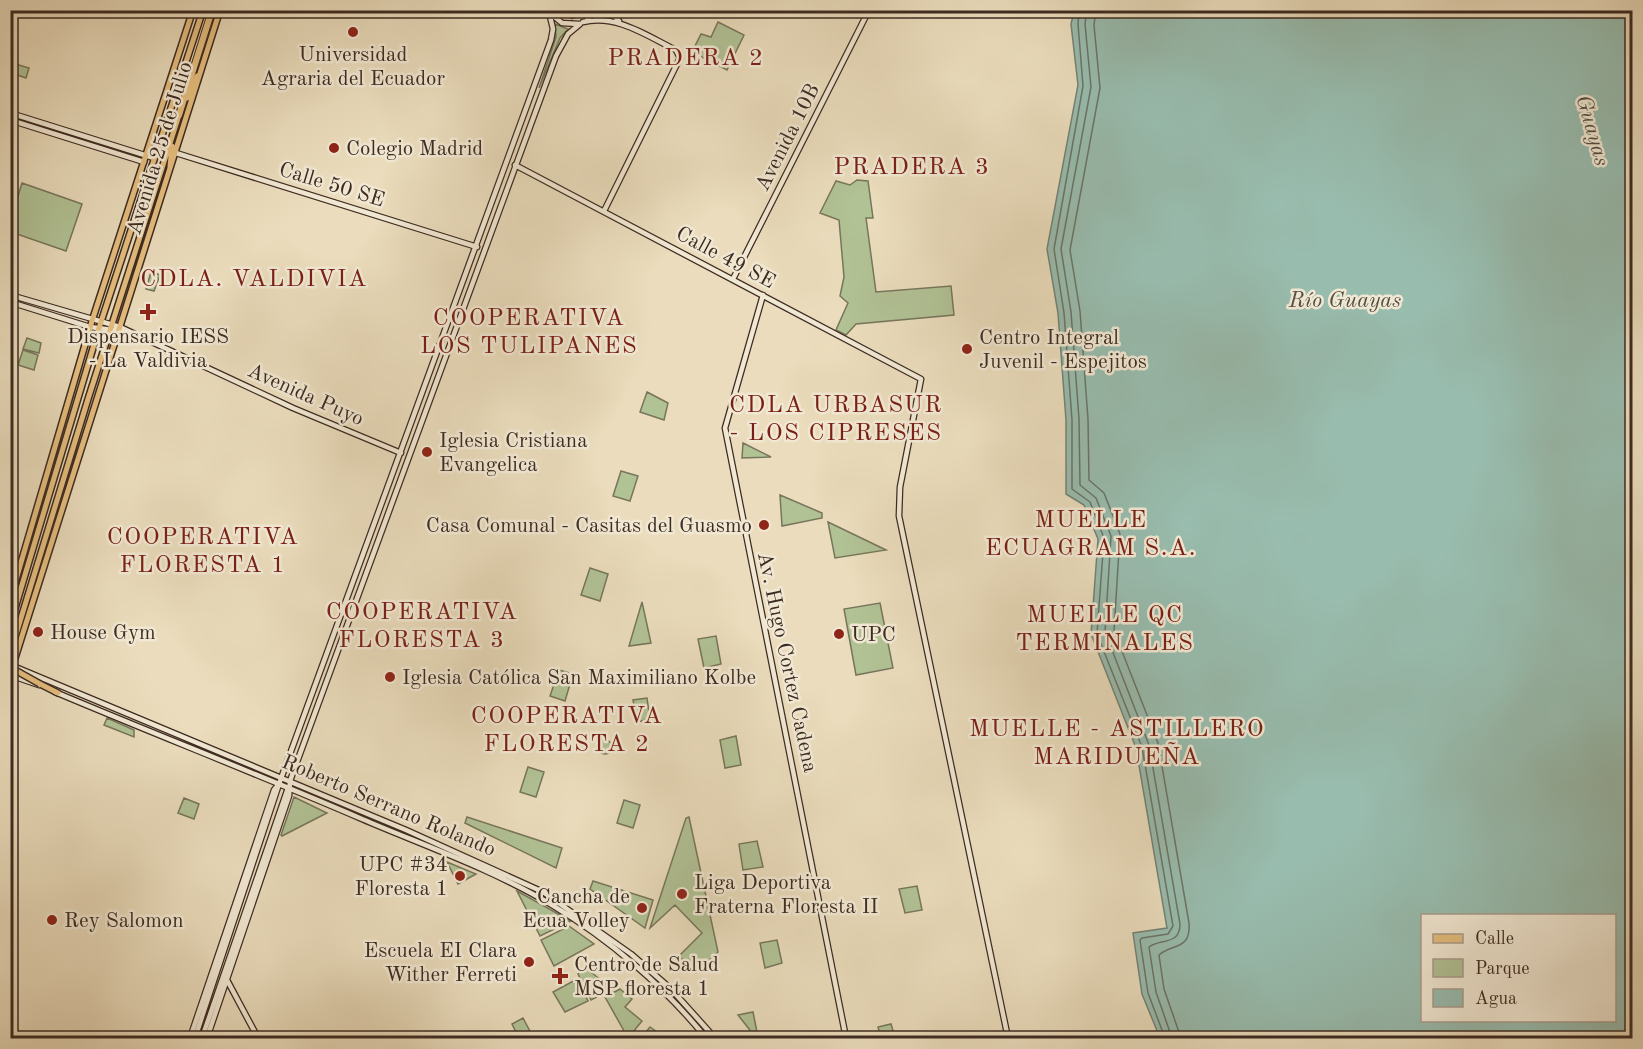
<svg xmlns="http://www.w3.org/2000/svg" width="1643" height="1049" font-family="'Old Standard TT',serif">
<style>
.green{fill:#b1c295;stroke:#77765c;stroke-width:1.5}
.water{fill:#98bcae;stroke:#748276;stroke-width:1.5;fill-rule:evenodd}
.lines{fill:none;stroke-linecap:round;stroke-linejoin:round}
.shore{stroke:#6a7468;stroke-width:1.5}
.secondary-casing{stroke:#3d2b22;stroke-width:7}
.primary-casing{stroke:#3d2b22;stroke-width:8}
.highway-casing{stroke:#3d2b22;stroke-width:8}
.secondary{stroke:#f1e8d3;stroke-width:4.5}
.primary{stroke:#e5be7e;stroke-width:5}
.highway{stroke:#e5be7e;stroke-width:6}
.primary-bridge-casing{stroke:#3d2b22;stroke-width:8;stroke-linecap:butt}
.primary-bridge{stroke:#e5be7e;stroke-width:5}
.poi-dot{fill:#8f2418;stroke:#f1e8d3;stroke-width:2}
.labels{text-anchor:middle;stroke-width:5;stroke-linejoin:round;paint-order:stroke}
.poi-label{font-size:21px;fill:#3d2b22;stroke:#f1e8d3;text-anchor:start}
.street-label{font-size:21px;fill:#3d2b22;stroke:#f1e8d3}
.water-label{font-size:22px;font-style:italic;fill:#544f45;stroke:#f1e8d3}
.quarter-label{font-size:24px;letter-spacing:1.5px;fill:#7a1f14;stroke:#f1e8d3}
</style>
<rect width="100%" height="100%" fill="#eadcbc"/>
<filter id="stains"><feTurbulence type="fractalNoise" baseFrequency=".00333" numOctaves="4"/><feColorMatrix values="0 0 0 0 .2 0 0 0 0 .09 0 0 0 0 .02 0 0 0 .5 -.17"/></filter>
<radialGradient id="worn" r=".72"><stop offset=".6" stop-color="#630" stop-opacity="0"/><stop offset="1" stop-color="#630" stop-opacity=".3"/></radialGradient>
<path class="green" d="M559 11H583L580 16 572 19Z
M718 22 744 35 727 70 692 52 701 34 711 37Z
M555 24 568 29 560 38 539 88 556 37Z
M12 63 29 68 26 78 11 73Z
M857 180 868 181 873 218H866L876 292 951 286 954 315 856 324 846 335 836 330 848 303 840 296 844 277 839 220 820 213 836 181 850 185Z
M22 183 82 204 66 251 11 232V219Z
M151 272 160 275 154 291 146 289Z
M27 338 41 343 39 353 23 349Z
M23 350 38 355 34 370 18 365Z
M647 392 668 403 664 420 640 412Z
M743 443 771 457 742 458Z
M621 471 638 476 630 501 613 496Z
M780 495 822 513V518L782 526Z
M828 522 886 550 835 558Z
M590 568 608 574 600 601 581 595Z
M642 602 651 643 629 646Z
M880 603 893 668 856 675 844 609Z
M716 636 721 664 704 668 698 639Z
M559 670 573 674 565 701 550 696Z
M647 698 650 719 637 722 633 700Z
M107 718 134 730V737L104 725Z
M736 736 741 765 725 768 720 740Z
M598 747a7 7 0 1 1 14 0a7 7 0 1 1-14 0Z
M528 767 544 772 536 797 520 792Z
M294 797 327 813 282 836 281 835Z
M184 798 199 804 194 819 178 813Z
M624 800 640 805 633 828 617 823Z
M467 817 562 848 556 868 465 823Z
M689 817 718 952 696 973 679 956 702 933 675 905 650 928 686 818Z
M757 841 763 867 743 870 739 844Z
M447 862 476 874 458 884Z
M593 881 653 900 645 928 590 889Z
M917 886 922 910 905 913 899 889Z
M517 891 571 921 540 936Z
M569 926 594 944 554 966 541 940Z
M777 940 782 963 765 968 760 943Z
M586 968 612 989 591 1000 578 974Z
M577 979 588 1001 565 1012 553 992Z
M620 989 632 999 625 1007 642 1021 628 1038 605 997Z
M753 1012 757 1032 753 1034 738 1015Z
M523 1018 532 1035 519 1038 512 1024Z
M891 1024 895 1037 881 1038 878 1027Z
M650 1027 666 1038H641Z"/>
<path class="water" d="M1074 11H1632V1038H1160L1142 994 1133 933 1167 928 1136 748 1091 634 1098 539 1084 505 1066 494V420L1058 313 1047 249 1078 85 1071 24ZM1422 916H1614V1020H1422Z"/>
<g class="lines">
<path class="shore" d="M1079 10 1078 24 1083 86 1054 249 1064 313 1072 420V489L1090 502 1104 538 1097 634 1142 747 1173 926 1168 934 1142 938 1140 940 1148 993 1165 1038
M1087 10 1085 24 1091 87 1061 249 1071 312 1079 419 1080 485 1096 498 1111 536 1105 632 1149 745 1180 924C1180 946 1160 938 1149 947L1156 992 1172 1038
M1096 10 1094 25 1100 88 1070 250 1080 311 1088 419 1089 480 1104 493 1120 534 1114 631 1158 743 1189 923C1191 951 1172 943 1159 955L1164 989 1181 1038"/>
<g class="secondary-casing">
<path id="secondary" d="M608 10 619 21
M550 13 562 23 579 24
M587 20 594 10
M583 22C617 14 647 36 676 50L680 58 604 211
M10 113 154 158
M10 120 144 162
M176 153 477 247
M515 165 921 379 900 487 899 516 1008 1038
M733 279 869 10
M10 295 120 327 293 408 401 453
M763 295 725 428 846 1038
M10 302 90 327 121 331
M13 666 406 830 543 892 631 954 671 989 715 1038
M10 675 39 685
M55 692C157 735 260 775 362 819 425 846 492 869 552 905 609 939 664 986 706 1038
M227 980 258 1038
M190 1038 274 790 279 784
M195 1038 279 784 551 40 553 29 549 12
M202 1038 288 788
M207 1038 289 796 290 781 556 56 568 34 580 24"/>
</g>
<g class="primary-casing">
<path id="primary" d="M187 98 197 76
M170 167 172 146
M10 600 92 321 193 10
M10 625 99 328 203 10
M10 654 88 399 180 112
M10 674 220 10
M40 684 58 693"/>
</g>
<g class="highway-casing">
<path id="highway" d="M179 115 212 10"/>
</g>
<use href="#secondary" class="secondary"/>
<use href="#primary" class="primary"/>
<use href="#highway" class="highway"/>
<g class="primary-bridge-casing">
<path id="primary-bridge" d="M10 663 15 670 40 684"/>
</g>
<use href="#primary-bridge" class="primary-bridge"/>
</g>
<g class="poi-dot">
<circle cx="353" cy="32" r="6"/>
<circle cx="334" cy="148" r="6"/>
<path d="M145 303h6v6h6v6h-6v6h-6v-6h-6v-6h6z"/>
<circle cx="967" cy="349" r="6"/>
<circle cx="427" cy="452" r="6"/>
<circle cx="764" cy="525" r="6"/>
<circle cx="38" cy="632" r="6"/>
<circle cx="839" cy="634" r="6"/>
<circle cx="390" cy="677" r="6"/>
<circle cx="460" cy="876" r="6"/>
<circle cx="682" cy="894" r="6"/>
<circle cx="642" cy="908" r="6"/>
<circle cx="52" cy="920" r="6"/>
<circle cx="529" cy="962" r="6"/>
<path d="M557 967h6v6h6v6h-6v6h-6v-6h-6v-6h6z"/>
</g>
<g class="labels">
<g class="poi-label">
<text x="353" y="61" text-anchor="middle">Universidad<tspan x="353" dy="24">Agraria del Ecuador</tspan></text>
<text x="346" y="155">Colegio Madrid</text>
<text x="148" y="343" text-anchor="middle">Dispensario IESS<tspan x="148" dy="24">- La Valdivia</tspan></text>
<text x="979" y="344">Centro Integral<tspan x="979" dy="24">Juvenil - Espejitos</tspan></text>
<text x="439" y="447">Iglesia Cristiana<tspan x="439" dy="24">Evangelica</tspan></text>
<text x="752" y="532" text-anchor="end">Casa Comunal - Casitas del Guasmo</text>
<text x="50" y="639">House Gym</text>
<text x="851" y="641">UPC</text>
<text x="402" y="684">Iglesia Católica San Maximiliano Kolbe</text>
<text x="448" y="871" text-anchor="end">UPC #34<tspan x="448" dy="24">Floresta 1</tspan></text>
<text x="694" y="889">Liga Deportiva<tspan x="694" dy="24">Fraterna Floresta II</tspan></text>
<text x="630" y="903" text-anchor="end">Cancha de<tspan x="630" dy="24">Ecua Volley</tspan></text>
<text x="64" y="927">Rey Salomon</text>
<text x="517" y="957" text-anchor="end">Escuela EI Clara<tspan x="517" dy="24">Wither Ferreti</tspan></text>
<text x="574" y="971">Centro de Salud<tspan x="574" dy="24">MSP floresta 1</tspan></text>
</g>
<g class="street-label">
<text transform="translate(787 137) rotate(-63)" y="7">Avenida 10B</text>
<text transform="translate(159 148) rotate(-73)" y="7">Avenida 25 de Julio</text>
<text transform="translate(332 184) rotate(17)" y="7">Calle 50 SE</text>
<text transform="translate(726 257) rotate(28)" y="7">Calle 49 SE</text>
<text transform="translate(306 394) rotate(24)" y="7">Avenida Puyo</text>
<text transform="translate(788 662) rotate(78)" y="7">Av. Hugo Cortez Cadena</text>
<text transform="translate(389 805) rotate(23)" y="7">Roberto Serrano Rolando</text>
</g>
<g class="water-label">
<text transform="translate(1594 130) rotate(74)" y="8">Guayas</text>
<text x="1345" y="307">Río Guayas</text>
</g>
<g class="quarter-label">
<text x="686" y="65">PRADERA 2</text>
<text x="912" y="174">PRADERA 3</text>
<text x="254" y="286">CDLA. VALDIVIA</text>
<text x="529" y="325">COOPERATIVA<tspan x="529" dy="28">LOS TULIPANES</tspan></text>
<text x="836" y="412">CDLA URBASUR<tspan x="836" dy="28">- LOS CIPRESES</tspan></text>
<text x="1091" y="527">MUELLE<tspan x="1091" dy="28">ECUAGRAM S.A.</tspan></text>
<text x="203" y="544">COOPERATIVA<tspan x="203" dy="28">FLORESTA 1</tspan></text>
<text x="422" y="619">COOPERATIVA<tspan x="422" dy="28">FLORESTA 3</tspan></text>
<text x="1105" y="622">MUELLE QC<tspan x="1105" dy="28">TERMINALES</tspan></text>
<text x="567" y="723">COOPERATIVA<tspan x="567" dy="28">FLORESTA 2</tspan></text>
<text x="1117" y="736">MUELLE - ASTILLERO<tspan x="1117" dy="28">MARIDUEÑA</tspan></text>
</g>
</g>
<rect width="1643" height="1049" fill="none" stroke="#eadcbc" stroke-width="36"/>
<rect x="12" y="12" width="1619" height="1025" fill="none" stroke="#3d2b22" stroke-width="3"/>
<rect x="18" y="18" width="1607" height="1013" fill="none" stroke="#3d2b22" stroke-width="1.5"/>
<rect x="1421" y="914" width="195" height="108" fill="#f1e8d3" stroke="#a99c8c" stroke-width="1.5"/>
<rect x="1433" y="934" width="30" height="9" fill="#e5be7e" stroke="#a99c8c" stroke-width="1.5"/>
<text x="1475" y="944" font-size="18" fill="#3d2b22">Calle</text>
<rect x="1433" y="959" width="30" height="18" fill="#b1c295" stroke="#a99c8c" stroke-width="1.5"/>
<text x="1475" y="974" font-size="18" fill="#3d2b22">Parque</text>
<rect x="1433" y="989" width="30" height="18" fill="#98bcae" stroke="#a99c8c" stroke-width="1.5"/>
<text x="1475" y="1004" font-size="18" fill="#3d2b22">Agua</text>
<rect width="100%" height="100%" filter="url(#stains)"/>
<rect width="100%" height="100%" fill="url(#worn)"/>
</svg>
